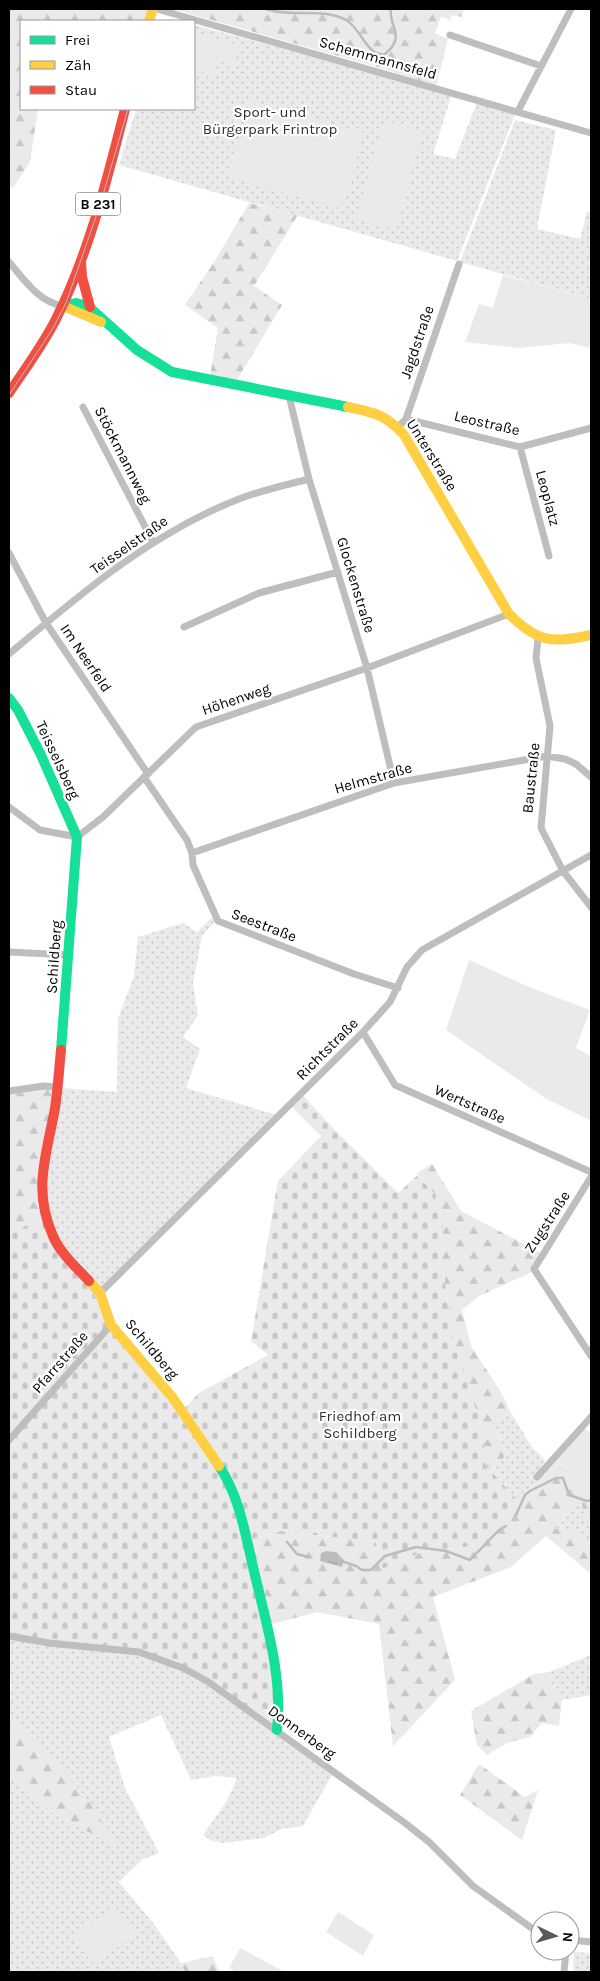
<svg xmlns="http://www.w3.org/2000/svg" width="600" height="1981" font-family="Karla,sans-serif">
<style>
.grass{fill:url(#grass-dots)}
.forest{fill:url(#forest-firs)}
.cemetery{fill:url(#cemetery-stones)}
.garden{fill:#eaeaea}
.water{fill:url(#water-ripples)}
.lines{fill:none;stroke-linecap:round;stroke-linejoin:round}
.stream{stroke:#bcbcbc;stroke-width:2.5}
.street{stroke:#bebebe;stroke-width:7}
.fast{stroke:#16e098;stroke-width:10}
.slow{stroke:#ffcf43;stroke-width:10}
.jam{stroke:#f24e42;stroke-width:10}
.tram{stroke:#bdbdbd;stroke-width:1}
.labels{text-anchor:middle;stroke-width:4.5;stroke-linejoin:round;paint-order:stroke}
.shield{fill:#fff;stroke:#4c4c4c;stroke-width:1}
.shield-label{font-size:14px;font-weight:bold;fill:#000}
.street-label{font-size:15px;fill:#000;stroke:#fff}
.park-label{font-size:15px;fill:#2f2f2f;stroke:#fff}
</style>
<defs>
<pattern id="grass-dots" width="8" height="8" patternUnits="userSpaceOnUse" patternTransform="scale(1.25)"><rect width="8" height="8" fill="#eaeaea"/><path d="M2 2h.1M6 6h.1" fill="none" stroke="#c7c7c7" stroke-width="1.8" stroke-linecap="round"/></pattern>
<pattern id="forest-firs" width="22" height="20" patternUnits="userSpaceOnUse" patternTransform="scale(1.25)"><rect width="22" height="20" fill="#eaeaea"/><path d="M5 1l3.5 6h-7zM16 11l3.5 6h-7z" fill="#c7c7c7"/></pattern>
<pattern id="cemetery-stones" width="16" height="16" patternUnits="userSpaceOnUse" patternTransform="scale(1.25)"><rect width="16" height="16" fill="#eaeaea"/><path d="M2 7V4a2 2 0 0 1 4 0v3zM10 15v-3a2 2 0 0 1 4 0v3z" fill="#c7c7c7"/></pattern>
<pattern id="water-ripples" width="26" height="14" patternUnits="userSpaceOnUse" patternTransform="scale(1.25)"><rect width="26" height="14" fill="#bcbcbc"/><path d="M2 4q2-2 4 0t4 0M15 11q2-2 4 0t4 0" fill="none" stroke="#a0a0a0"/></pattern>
</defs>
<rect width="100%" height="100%" fill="#fff"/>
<path class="grass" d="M194 25 452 94 433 154 455 159 477 102 516 112 457 261 119 165 136 109H194Z
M515 120 556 130 537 229 580 239 587 212H591V299L460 262Z
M211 918 216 920 202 936 193 983 198 1015 183 1037 200 1049 186 1088 277 1115 94 1294C82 1278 62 1256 54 1238 32 1190 51 1137 60 1088L117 1092 118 1019 134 976 138 937 183 923 197 932Z
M511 1413 531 1446 545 1460 540 1469 538 1480 516 1499 492 1471 507 1454 492 1423Z
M583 1504 584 1515 591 1521V1542L588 1544 570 1530 555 1529 574 1508Z
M9 1637C52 1642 116 1644 155 1658 221 1682 277 1733 333 1773L303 1826 281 1829 264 1838 224 1843 212 1841 203 1835 227 1801 237 1778 215 1776 191 1780 161 1715 109 1737 125 1788 159 1853 142 1860 119 1882 154 1924 181 1963 185 1972H9V1775L57 1816 115 1845 39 1740 9 1719 11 1681 9 1680Z
M591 1655V1695L562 1700 549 1672Z
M574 1952 591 1953V1972H573Z"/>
<path class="forest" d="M9 9H148L145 21H21V109H38L30 162 13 188 9 186Z
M173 9H464L462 17 452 15 450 20 441 17 435 33 448 39 436 86 381 68Z
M249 203 298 215 254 286 282 305 237 380 210 376 218 328 185 305 216 259Z
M60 1088 43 1178 47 1217 9 1233V1091Z
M432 1164 461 1211 543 1254 532 1272 479 1296 462 1310 471 1346 501 1392 511 1413 492 1423 507 1454 492 1471 485 1464 481 1427 454 1344 442 1263 443 1223 435 1195 417 1173Z
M555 1459 591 1493V1521L584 1515 582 1504 574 1508 555 1529 570 1530 588 1543 591 1542V1574L546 1536 511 1567 433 1597 455 1680 393 1746 379 1624 317 1612 269 1625 250 1540 281 1531 376 1542 382 1569 424 1551 475 1546 508 1506 538 1480Z
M549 1672 562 1700 559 1726 542 1723 530 1737 507 1743 487 1755 477 1745 471 1711 534 1674Z
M9 1719 39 1740 93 1807 116 1846 57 1816 9 1775Z
M479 1764 525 1797 538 1790 522 1840 460 1795Z
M213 1956 219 1972H185L181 1963Z"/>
<path class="cemetery" d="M301 1093 332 1127 398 1193 418 1175 435 1195 443 1223 442 1263 454 1344 482 1427 485 1464 516 1499 475 1546 424 1551 382 1569 376 1542 281 1531 250 1540 273 1651 276 1728 231 1696 156 1656 9 1636V1441L114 1327 184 1409 199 1393 268 1355 251 1341 278 1181 321 1136 290 1105Z
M47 1217 54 1239 94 1294 112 1325 9 1437V1233Z"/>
<path class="garden" d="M194 33 239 45 233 65 219 61 214 75 194 70Z
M250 101 364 133 343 209 228 177Z
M384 120 423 132 396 230 356 219Z
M503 275 591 299V348L569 343 519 348 465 342 479 304 493 308Z
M469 960 529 987 590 1010 576 1048 591 1056V1121L545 1098 446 1030Z
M583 1427 591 1433V1493L555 1459Z
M113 1906 135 1933 95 1965 73 1938Z
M338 1912 374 1935 363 1956 326 1932Z
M240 1948 285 1972H237L229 1968Z"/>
<path class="water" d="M326 1551 335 1552 344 1560 342 1567 320 1561 321 1553Z"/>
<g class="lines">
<path class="stream" d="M266 9C292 18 321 7 346 20 361 28 367 57 385 54 407 36 388 26 391 9
M516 1515 525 1495 530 1491 556 1478H563L569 1495 587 1501 591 1500
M287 1542 297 1554 309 1557
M341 1561 356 1566 362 1570H371L385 1556 416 1547 446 1551 470 1560 499 1530 506 1526"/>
<path class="street" d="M157 9 591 133
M450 35 541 66
M518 111 571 9
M9 262C24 279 38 302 63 306
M289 396 309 479 367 668 394 783
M83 407 153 542
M406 419 520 447 591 428
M398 427 406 419 459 264
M520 447 549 556
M9 553 46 623 148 774
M184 627 259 593 338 572
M538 639 536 658 550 726 541 828 563 871 591 907
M9 654C79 595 153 532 239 499 262 490 286 485 309 479
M144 777 187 840 192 853 193 865 218 921 354 974 398 988
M9 807 40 830 77 837 103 817 196 727 367 668 509 614
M192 853 394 783 547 756 565 759 576 764 591 777
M9 952 69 955
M363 1032 395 1085 591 1172
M9 1091 44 1086 57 1087
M591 1177 534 1269 591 1356
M100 1293 363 1032 390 1002 407 967 422 950 591 855
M9 1440 111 1325
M537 1477 591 1417
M9 1636 49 1643 139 1652 183 1668 207 1681 405 1823 429 1842 473 1886 540 1934
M570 1940 591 1942
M564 1972 566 1951"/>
<path class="fast" d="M63 306 76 303 88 306 137 350 172 372 348 407
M9 698 18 710 41 755 77 837 61 1050
M219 1466C240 1497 245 1534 254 1571 266 1623 283 1676 277 1730"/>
<path class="slow" d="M149 21 153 9
M63 306 101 322
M348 407C373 412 387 415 404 435L509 614C538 643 552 643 591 635
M89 1281 100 1293 111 1325 173 1398 219 1466"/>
<path class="jam" d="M81 262 82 277 90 307
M9 393C25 369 43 345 56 319 89 253 107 180 125 109
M61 1050C59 1069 58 1089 55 1108 47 1154 32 1189 53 1236 60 1253 76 1267 89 1281"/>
<path class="tram" d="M9 395 52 330 66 303 100 205 128 109"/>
</g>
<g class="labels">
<rect class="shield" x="75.5" y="192.5" width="45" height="23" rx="4"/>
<g class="shield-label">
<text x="98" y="209">B 231</text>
</g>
<g class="street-label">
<text transform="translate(378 58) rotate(16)" y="5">Schemmannsfeld</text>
<text transform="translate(417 342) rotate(-71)" y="5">Jagdstraße</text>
<text transform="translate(487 423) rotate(13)" y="5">Leostraße</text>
<text transform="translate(123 455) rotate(63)" y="5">Stöckmannweg</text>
<text transform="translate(432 455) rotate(58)" y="5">Unterstraße</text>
<text transform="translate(548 498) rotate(75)" y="5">Leoplatz</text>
<text transform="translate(129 545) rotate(-35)" y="5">Teisselstraße</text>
<text transform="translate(356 585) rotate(73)" y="5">Glockenstraße</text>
<text transform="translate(86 658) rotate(56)" y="5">Im Neerfeld</text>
<text transform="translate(236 699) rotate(-19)" y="5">Höhenweg</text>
<text transform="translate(58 760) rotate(65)" y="5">Teisselsberg</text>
<text transform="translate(373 778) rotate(-16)" y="5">Helmstraße</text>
<text transform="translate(531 778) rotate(-84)" y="5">Baustraße</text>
<text transform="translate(264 925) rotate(21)" y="5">Seestraße</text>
<text transform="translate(54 957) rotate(-86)" y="5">Schildberg</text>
<text transform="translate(327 1049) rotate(-45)" y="5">Richtstraße</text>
<text transform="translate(470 1104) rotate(24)" y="5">Wertstraße</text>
<text transform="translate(547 1222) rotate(-57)" y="5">Zugstraße</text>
<text transform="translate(152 1349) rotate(50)" y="5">Schildberg</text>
<text transform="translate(60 1362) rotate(-49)" y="5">Pfarrstraße</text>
<text transform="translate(302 1732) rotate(36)" y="5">Donnerberg</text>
</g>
<g class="park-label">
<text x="270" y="117">Sport- und<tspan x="270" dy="17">Bürgerpark Frintrop</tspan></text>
<text x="360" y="1421">Friedhof am<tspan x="360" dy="17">Schildberg</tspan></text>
</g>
</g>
<rect width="600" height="1981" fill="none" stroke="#000000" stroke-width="20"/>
<rect x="20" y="20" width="175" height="90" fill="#ffffff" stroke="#999999"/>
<rect x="30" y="36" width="25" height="8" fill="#16e098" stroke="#999999"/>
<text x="65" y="45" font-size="15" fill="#000000">Frei</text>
<rect x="30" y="61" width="25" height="8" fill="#ffcf43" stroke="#999999"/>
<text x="65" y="70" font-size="15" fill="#000000">Zäh</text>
<rect x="30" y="86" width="25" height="8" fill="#f24e42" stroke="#999999"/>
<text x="65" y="95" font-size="15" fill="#000000">Stau</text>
<g transform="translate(555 1936) rotate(95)"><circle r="24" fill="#ffffff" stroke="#999999"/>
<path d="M0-4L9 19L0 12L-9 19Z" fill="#595959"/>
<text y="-8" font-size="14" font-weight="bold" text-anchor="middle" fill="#000000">N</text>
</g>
</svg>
